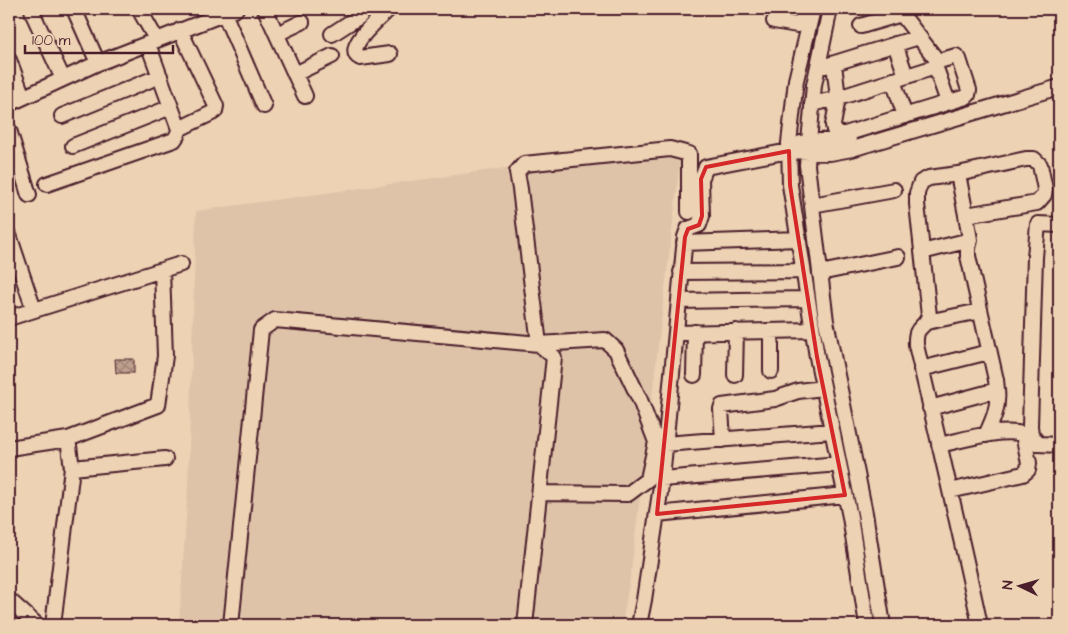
<svg xmlns="http://www.w3.org/2000/svg" width="1068" height="634" font-family="'Architects Daughter',sans-serif">
<style>
.built{fill:#dfc3a9}
.building{fill:url(#building-cross-hatch);stroke:#4a1f2b}
.lines{fill:none;stroke-linecap:round;stroke-linejoin:round}
.minor-casing{stroke:#4a1f2b;stroke-width:18}
.minor{stroke:#edd2b4;stroke-width:14}
.marked{fill:none;stroke:#d62828;stroke-width:4;stroke-linejoin:round}
</style>
<defs>
<pattern id="building-cross-hatch" width="8" height="8" patternUnits="userSpaceOnUse" patternTransform="scale(1.25)"><rect width="8" height="8" fill="#bfa08e"/><path d="M0 0l8 8M0 8l8-8" fill="none" stroke="#9d8274"/></pattern>
</defs>
<rect width="100%" height="100%" fill="#edd2b4"/>
<filter id="ink" filterUnits="userSpaceOnUse"><feTurbulence type="fractalNoise" baseFrequency=".02" numOctaves="2"/><feDisplacementMap in="SourceGraphic" scale="10" xChannelSelector="R" yChannelSelector="G"/><feConvolveMatrix kernelMatrix="1 2 1 2 8 2 1 2 1" color-interpolation-filters="sRGB"/></filter>
<g filter="url(#ink)">
<path class="built" d="M607 154 681 155 631 572 622 625H179L188 487 196 211Z"/>
<path class="building" d="M115 359H134V373H116Z"/>
<g class="lines">
<g class="minor-casing">
<path id="minor" d="M32 9 33 14 63 79
M74 9 98 63
M139 9 156 39
M265 9 305 96
M389 9C381 17 342 48 360 58L390 54
M813 9 796 80 789 143 790 185 817 357 850 517 867 625
M830 9 814 85 807 165 826 321 865 513 883 625
M224 13 264 106
M774 21 797 25 802 21 804 9
M277 34 302 22
M332 34 360 16 361 12V9
M895 44 906 76
M9 60 23 97
M834 64 838 98 833 125 834 130 839 134H845L966 97 968 95 969 90 959 59 956 56 939 61 936 59 903 16 898 15 861 26
M825 66 919 37
M295 74 332 56
M893 80 905 116
M9 104 98 63 236 9
M812 104 838 98 929 69 934 68 937 71 948 102
M62 116 160 76
M179 129 212 113 215 111 216 106 180 30
M9 130 29 195
M801 143 849 138
M73 146 171 107
M958 174 1026 159H1034L1040 165 1045 189 1044 195 1037 203 966 215
M47 184 174 140C177 136 179 134 179 129L148 44
M812 205 894 190
M1059 225 1038 224 1035 257 1030 426 1031 434 1038 444 1059 445
M9 235 34 310
M684 243 798 239
M922 252 970 240
M681 272 803 271
M820 273 898 257
M679 301 808 299
M9 318 181 264
M927 322 980 311
M676 333 812 330
M921 369 989 352
M771 371V331
M694 375 695 332
M735 375 736 331
M930 408 997 390 996 380 968 256V248L970 240 966 215 958 174 929 178 921 182 917 193V204L929 316C923 331 915 324 916 345 938 438 960 532 980 625
M986 435C993 420 999 407 997 390
M723 440 721 409 722 406 775 399 798 391 823 388
M665 444 832 431
M939 445C963 440 1000 428 1023 434L1029 463 1028 470 1023 474 950 491
M9 448 68 439 158 405 165 356 162 270
M72 468 165 459
M662 479 839 464
M539 493 628 494 648 479 656 442 640 400 616 350 605 340 539 344 520 189 517 172 524 164 670 149 689 154V212
M657 514 845 495
M9 600 37 625
M53 625 72 468 68 439
M231 625 261 330 275 320 539 344 554 357 525 625
M639 625 644 600 662 479 685 237 688 229 699 225 702 216 701 179 706 167 789 151 830 153 852 149 1059 87"/>
</g>
<use href="#minor" class="minor"/>
</g>
</g>
<path class="marked" d="M789 151 790 185 817 357 845 495 657 514 685 237 688 229 699 225 702 216 701 179 706 167Z"/>
<rect width="1068" height="634" fill="none" stroke="#edd2b4" stroke-width="30"/>
<rect x="15" y="15" width="1038" height="604" fill="none" stroke="#4a1f2b" stroke-width="2" filter="url(#ink)"/>
<g transform="translate(1020 586) rotate(275)" stroke="#edd2b4" stroke-width="4" paint-order="stroke">
<path d="M0-4L9 19L0 12L-9 19Z" fill="#4a1f2b"/>
<text y="-8" font-size="14" font-weight="bold" text-anchor="middle" fill="#4a1f2b">N</text>
</g>
<path d="M25 45v8h148v-8" fill="none" stroke="#4a1f2b" stroke-width="2.5"/>
<text x="32" y="45" font-size="15" fill="#4a1f2b" stroke="#edd2b4" stroke-width="4" paint-order="stroke">100 m</text>
</svg>
